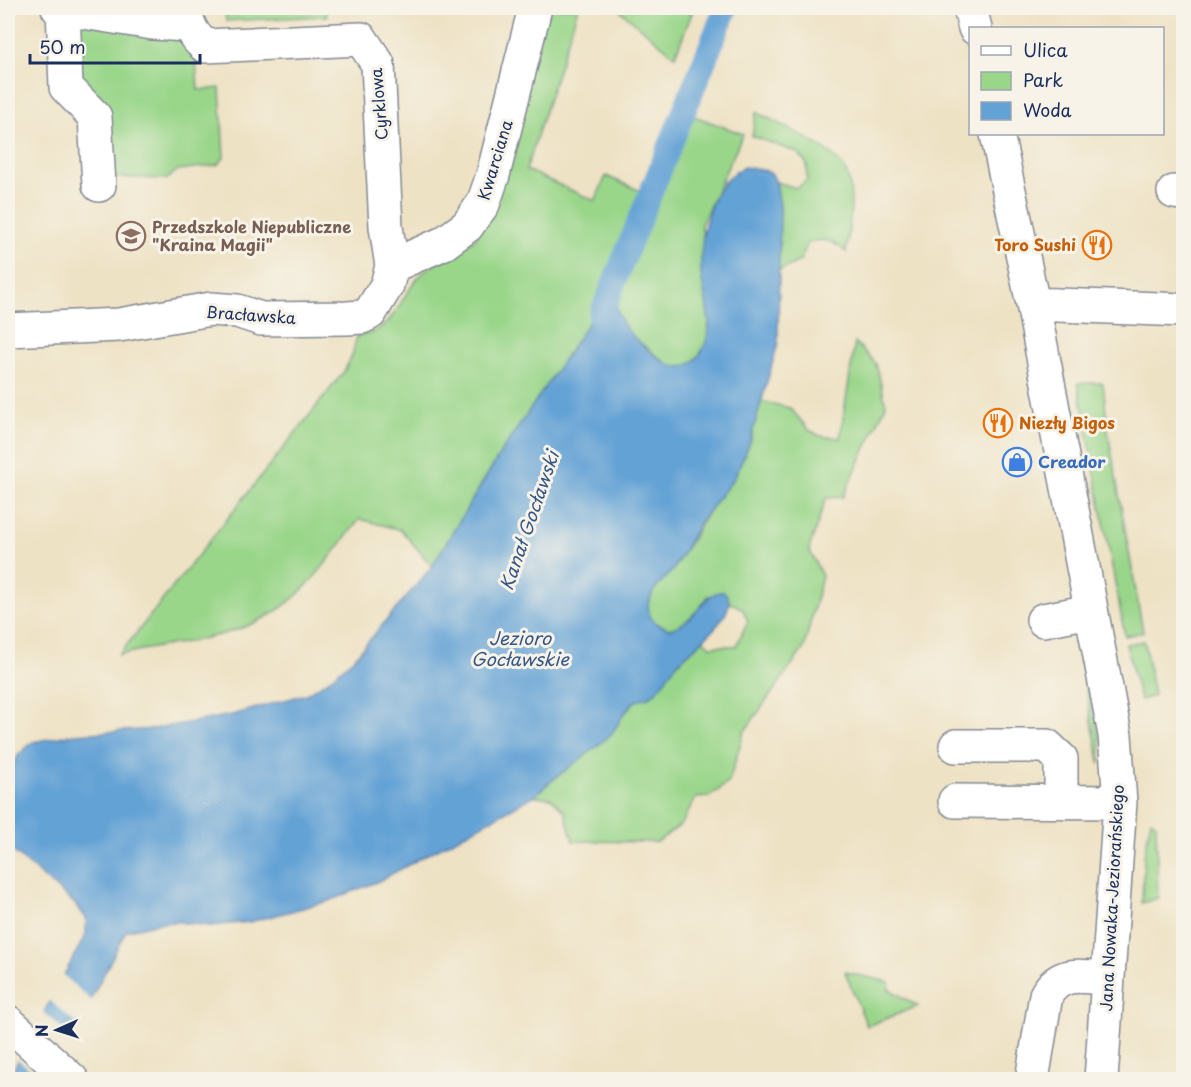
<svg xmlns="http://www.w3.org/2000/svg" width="1191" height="1087" font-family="'Playpen Sans',sans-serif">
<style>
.green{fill:#9ad68a;stroke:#5a8274;stroke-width:1.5}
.water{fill:#63a2d5;stroke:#3f689a;stroke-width:1.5}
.pier{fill:#eee2c4}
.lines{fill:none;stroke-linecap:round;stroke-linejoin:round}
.canal{stroke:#63a2d5;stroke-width:24}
.minor-casing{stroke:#848891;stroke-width:36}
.major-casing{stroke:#848891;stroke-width:36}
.minor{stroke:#fff;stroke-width:33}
.major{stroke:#fff;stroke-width:33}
.labels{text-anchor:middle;stroke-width:6;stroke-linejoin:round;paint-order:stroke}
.street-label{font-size:16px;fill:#1b2f5e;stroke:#f7f3e8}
.education-label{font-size:16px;font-weight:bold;fill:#785e54;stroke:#f7f3e8;text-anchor:start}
.food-label{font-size:16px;font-weight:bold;fill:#c56008;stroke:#f7f3e8;text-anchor:end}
.shop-label{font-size:16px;font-weight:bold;fill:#366cbe;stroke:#f7f3e8;text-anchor:start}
.water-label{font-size:18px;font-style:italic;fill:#345788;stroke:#f7f3e8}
</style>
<rect width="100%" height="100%" fill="#f7f3e8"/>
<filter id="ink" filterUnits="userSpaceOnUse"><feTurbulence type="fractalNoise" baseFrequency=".0167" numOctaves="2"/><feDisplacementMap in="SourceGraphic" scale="12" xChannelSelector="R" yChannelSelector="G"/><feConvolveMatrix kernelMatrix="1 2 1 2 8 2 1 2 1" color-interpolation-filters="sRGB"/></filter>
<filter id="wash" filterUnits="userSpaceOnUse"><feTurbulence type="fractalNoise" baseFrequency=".008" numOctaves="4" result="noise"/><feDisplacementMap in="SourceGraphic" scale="24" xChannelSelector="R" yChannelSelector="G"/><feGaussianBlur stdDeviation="1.35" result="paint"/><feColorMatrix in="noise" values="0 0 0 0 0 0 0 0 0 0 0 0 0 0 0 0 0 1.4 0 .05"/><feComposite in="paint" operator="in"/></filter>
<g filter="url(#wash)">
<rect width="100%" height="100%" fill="#eee2c4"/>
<path class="green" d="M225 8H326L327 16 226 21Z
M545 8H578L526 170 595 201 606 176 643 192 595 313 500 454 432 566 401 530 360 519C334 551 309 592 273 613 228 641 170 642 119 655L343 373 352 356 357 335C397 335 400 290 426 270 443 257 462 251 477 237Z
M617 8H685L692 13 675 56Z
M77 18 188 41 196 60 198 90 220 88 224 158 217 165 178 170 167 179 107 177 80 87Z
M756 112C780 125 833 147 845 170 856 189 849 230 846 252 833 241 825 237 808 243L800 261 777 272 780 207 776 182 797 188 807 180V164L798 153 752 136Z
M691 115 743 134 701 225 704 242 701 272 709 322 705 349 691 364 681 368 666 363 628 333 618 319 615 302 616 289Z
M855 342 876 364 886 405 843 497 826 498 809 549 822 576 804 648 744 732 729 782 709 797 695 798 682 824 657 842 573 841 565 812 551 798 534 796 622 717 635 701 653 695 676 665 703 640 710 646H736L748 621 742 608 728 602 727 595 708 596C698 612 689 625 669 629L657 624 649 616 648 604 654 590 673 570 749 445 760 401 790 408 809 430 820 436 840 438Z
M1078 383H1103L1108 432 1143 632 1125 636Z
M1081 635 1101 744 1100 764 1076 636Z
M1144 641 1154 696 1140 700 1126 644Z
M1151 820 1156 824 1158 898 1142 903 1144 855Z
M845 972 889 982V989L918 1006 867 1026Z"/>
<path class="water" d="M744 167 764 170 772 174 776 182 780 207 778 344 749 445 734 478 700 522 673 570 654 590 648 604 649 616 657 624 669 629C697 623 706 588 724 592 746 611 687 652 676 665 668 674 663 687 653 694 648 699 639 698 633 703 622 712 619 727 609 736 585 758 557 774 534 796L379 881 329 901 250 922 209 926 178 922 158 923 126 931 50 1079H8L86 934V918L75 904 8 847V778L18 755 33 742 74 734 153 729 232 715 306 694 327 681 354 658 431 568 500 454 595 313 605 285 616 289C612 324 637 342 663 361 691 380 710 347 709 322 708 305 702 288 701 272 700 235 708 184 744 167Z"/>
<path class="pier" d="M62 974 94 1003 81 1028 48 999Z
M41 1010 75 1040 53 1080 42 1079 15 1057Z"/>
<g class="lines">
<path class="canal" d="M600 317 726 8"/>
</g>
</g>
<g filter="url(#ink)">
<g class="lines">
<g class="minor-casing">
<path id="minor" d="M58 8 152 23 188 25
M63 8 66 87 95 117 99 185
M970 8 975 28
M997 134 1033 304 1115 735 1120 802 1101 1080
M1174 192 1184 193
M392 266 444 243 467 226 483 204 493 175 535 8
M1033 304 1184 310
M8 330 119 325 211 309 237 311 261 319 347 318 362 317 370 313 387 285 392 266 386 227 378 64 361 39 205 46C191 34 188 25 185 8
M1043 620 1091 611
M956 746H1047L1061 759V800
M955 801 1120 802
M1032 1080 1046 995C1060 970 1083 976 1108 979"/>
</g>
<g class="major-casing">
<path id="major" d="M8 1022 72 1080"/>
</g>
<use href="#minor" class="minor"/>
<use href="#major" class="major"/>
</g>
</g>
<defs>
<g id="school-ring" transform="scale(1.5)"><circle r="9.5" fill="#f7f3e8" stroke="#8d6e63" stroke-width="1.5"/><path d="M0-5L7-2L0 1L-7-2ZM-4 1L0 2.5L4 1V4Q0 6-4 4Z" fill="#8d6e63"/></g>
<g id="restaurant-ring" transform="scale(1.5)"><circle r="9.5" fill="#f7f3e8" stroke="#e8710a" stroke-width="1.5"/><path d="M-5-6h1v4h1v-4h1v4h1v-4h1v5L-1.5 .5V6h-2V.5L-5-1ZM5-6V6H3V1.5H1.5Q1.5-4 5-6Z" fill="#e8710a"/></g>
<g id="shop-ring" transform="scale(1.5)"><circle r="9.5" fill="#f7f3e8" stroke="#3f7fe0" stroke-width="1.5"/><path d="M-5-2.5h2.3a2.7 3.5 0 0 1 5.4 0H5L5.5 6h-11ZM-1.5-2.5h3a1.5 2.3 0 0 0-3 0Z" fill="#3f7fe0"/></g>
</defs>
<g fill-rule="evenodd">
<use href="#school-ring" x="131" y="236"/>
<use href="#restaurant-ring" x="1097" y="245"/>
<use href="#restaurant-ring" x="998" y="423"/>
<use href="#shop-ring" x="1017" y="462"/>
</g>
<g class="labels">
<g class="street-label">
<text transform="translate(379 104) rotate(-95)" y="6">Cyrklowa</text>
<text transform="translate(495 160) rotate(-73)" y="6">Kwarciana</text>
<text transform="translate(251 315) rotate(4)" y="6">Bracławska</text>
<text transform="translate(1112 898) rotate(-87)" y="6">Jana Nowaka-Jeziorańskiego</text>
</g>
<g class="education-label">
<text x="152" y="233">Przedszkole Niepubliczne<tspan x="152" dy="18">"Kraina Magii"</tspan></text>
</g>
<g class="food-label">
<text x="1076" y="251">Toro Sushi</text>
<text x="1019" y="429" text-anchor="start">Niezły Bigos</text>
</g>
<g class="shop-label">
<text x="1038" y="468">Creador</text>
</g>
<g class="water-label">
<text transform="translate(530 521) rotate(-71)" y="6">Kanał Gocławski</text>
<text x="520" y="645">Jezioro<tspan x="520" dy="21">Gocławskie</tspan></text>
</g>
</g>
<rect width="1191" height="1087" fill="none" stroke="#f7f3e8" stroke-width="30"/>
<rect x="969" y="27" width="195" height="108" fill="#f7f3e8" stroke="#9fa5b1" stroke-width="1.5"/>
<rect x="981" y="46" width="30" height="9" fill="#ffffff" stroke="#9fa5b1" stroke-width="1.5"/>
<text x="1023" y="57" font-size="18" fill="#1b2f5e">Ulica</text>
<rect x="981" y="72" width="30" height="18" fill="#9ad68a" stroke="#9fa5b1" stroke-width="1.5"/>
<text x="1023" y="87" font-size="18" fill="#1b2f5e">Park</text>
<rect x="981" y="102" width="30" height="18" fill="#63a2d5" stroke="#9fa5b1" stroke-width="1.5"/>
<text x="1023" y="117" font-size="18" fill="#1b2f5e">Woda</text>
<g transform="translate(57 1030) rotate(267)" stroke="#f7f3e8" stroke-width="4.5" paint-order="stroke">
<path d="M0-4.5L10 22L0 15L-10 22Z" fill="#1b2f5e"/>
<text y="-9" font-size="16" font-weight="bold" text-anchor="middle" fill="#1b2f5e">N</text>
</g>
<path d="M30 54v9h170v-9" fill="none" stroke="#1b2f5e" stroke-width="3"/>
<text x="39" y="54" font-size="18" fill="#1b2f5e" stroke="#f7f3e8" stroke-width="4.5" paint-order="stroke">50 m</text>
</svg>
